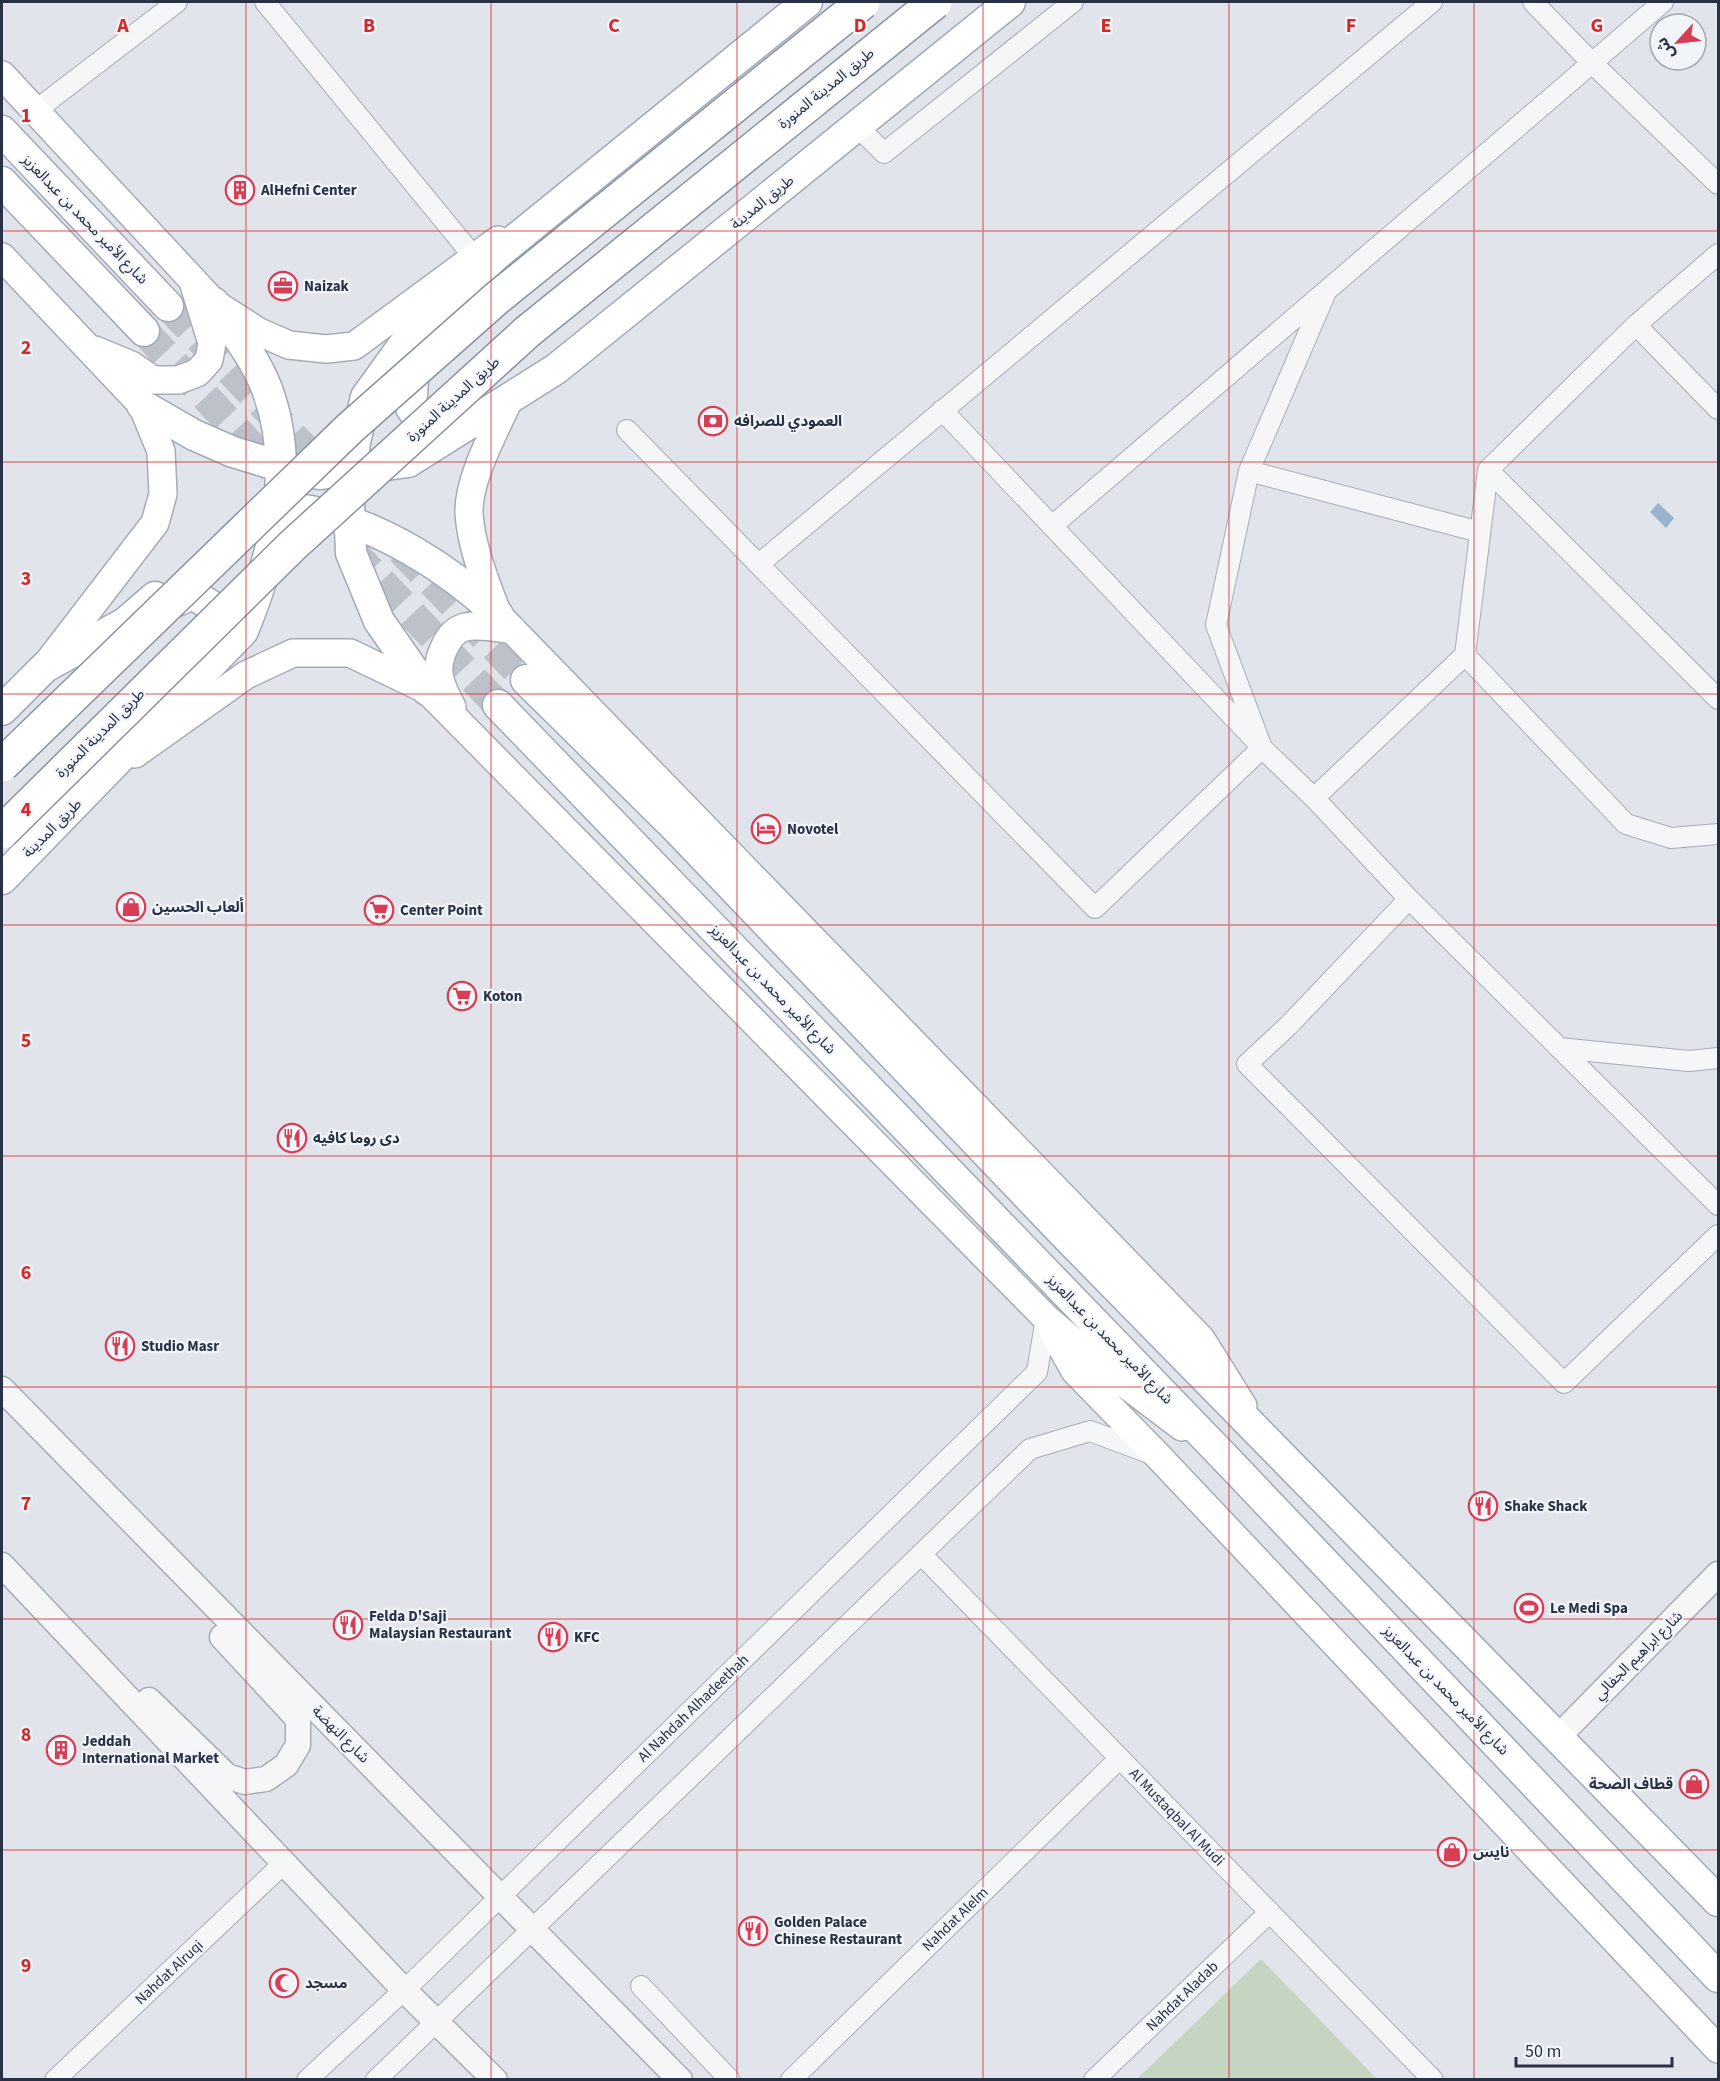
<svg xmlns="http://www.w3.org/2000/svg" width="1720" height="2081" font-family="'Source Sans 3','Noto Sans Arabic',sans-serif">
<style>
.green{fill:#c6d5c1}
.water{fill:#99b2cd}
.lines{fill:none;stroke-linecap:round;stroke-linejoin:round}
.primary-tunnel{stroke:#bcc1ca;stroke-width:30;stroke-dasharray:30 15;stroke-linecap:butt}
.minor-casing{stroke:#a6acb6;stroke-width:22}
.tertiary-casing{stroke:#a6acb6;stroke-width:27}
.secondary-casing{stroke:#a6acb6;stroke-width:30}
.primary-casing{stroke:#9fa9b7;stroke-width:33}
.minor{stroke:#f4f6f8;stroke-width:20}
.tertiary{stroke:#f4f6f8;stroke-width:24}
.secondary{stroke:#fff;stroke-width:27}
.primary{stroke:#fff;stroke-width:30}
.motorway-bridge-casing{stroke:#8792a2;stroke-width:36;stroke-linecap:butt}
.motorway-bridge{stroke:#fff;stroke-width:33}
.grid{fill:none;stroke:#d62828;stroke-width:1.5;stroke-opacity:0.55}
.labels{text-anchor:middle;stroke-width:4.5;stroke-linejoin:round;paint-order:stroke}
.street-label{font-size:15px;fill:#283244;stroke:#f1f4f8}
.poi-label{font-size:15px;font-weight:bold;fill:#283244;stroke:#f1f4f8;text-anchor:start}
.grid-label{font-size:20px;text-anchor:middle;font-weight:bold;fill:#d62828;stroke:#f1f4f8;stroke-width:4.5;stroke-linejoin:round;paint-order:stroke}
</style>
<rect width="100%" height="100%" fill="#e1e5eb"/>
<path class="green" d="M1261 1959 1377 2079H1137Z"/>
<path class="water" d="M1658 503 1674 518 1666 528 1650 512Z"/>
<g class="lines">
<path class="primary-tunnel" d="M168 306 333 478
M144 331 273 469
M350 549 498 705
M401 550 526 680"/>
<g class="minor-casing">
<path id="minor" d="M265 2 474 257
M1533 2 1591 62 1718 184
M35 111 177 2
M856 125 884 153 1073 2
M1636 325 1718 409
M942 410 1256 741
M627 430 1095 908 1262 748 1314 798 1409 899 1288 1026 1247 1064 1564 1383 1718 1235
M1488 470 1718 699
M1249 471 1480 532
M1052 526 1663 2
M759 564 1432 2
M1465 655 1488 470 1636 325 1718 254
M1262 748 1216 625 1249 471 1326 292
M1314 798 1465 655 1626 824 1671 838 1718 834
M1409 899 1718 1205
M1559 1048 1689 1061 1718 1058
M921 1554 1433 2080
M641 1986 730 2080
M55 2080 283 1864
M307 2080 416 1979 1037 1372 1046 1318
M376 2080 1030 1449 1090 1431 1152 1454
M791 2080 1120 1758
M1094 2080 1270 1912"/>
</g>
<g class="tertiary-casing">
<path id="tertiary" d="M2 1389 680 2080
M2 1565 404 1990 495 2080
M149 1700 227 1776 245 1782 266 1779 286 1765 298 1745V1719L222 1637
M1558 1737 1718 1574"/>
</g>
<g class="secondary-casing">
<path id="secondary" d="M2 75 214 303 259 332 289 345 326 349 354 346 498 240
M2 257 142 405 161 451 163 494 155 523 46 665
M95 350 131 365 153 380H178L197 373 209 360 212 343 194 285
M510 397C496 429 468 478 469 513 471 547 486 583 498 615L1201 1339 1243 1406
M452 707C440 685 433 669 445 646 449 637 455 630 465 627 480 624 498 628 513 630
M135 754 246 675 293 653H350L427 690 1046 1318 1108 1371 1182 1427
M1053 1332 1075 1371 1159 1457 1718 2049"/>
</g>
<g class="primary-casing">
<path id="primary" d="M2 131 168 306
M2 182 144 331
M421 357 414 367 411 408 419 419 446 426 450 424
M142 405 194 435 233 452 296 471 321 474 408 462 556 369 1010 2
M261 515C276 512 294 508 311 511 378 524 449 568 498 615
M161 608 193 594 210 605 216 631 210 641
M526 680 675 827 1063 1233 1718 1901
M427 690 379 621 351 553 349 507 352 471 355 442 366 397 405 343 496 255 807 2
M498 705 1229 1462 1718 1977
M2 710 45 667 125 623 155 597
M2 879 243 631C274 554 297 470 267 389 255 358 233 330 214 303"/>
</g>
<use href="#minor" class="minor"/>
<use href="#tertiary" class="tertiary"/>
<use href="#secondary" class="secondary"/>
<use href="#primary" class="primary"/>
<g class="motorway-bridge-casing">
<path id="motorway-bridge" d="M2 765 350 428 497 298 863 2
M2 832 292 546 527 332 935 2"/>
</g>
<use href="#motorway-bridge" class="motorway-bridge"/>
</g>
<path class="grid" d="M246 2V2080M491 2V2080M737 2V2080M983 2V2080M1229 2V2080M1474 2V2080M2 231H1718M2 462H1718M2 694H1718M2 925H1718M2 1156H1718M2 1387H1718M2 1619H1718M2 1850H1718"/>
<defs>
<g id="building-ring" transform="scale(1.5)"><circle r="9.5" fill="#f1f4f8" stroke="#d83d54" stroke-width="1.5"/><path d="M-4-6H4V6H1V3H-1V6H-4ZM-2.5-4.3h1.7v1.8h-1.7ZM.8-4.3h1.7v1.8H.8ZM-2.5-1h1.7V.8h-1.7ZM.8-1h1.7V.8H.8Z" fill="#d83d54"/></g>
<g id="office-ring" transform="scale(1.5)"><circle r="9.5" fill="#f1f4f8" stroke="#d83d54" stroke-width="1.5"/><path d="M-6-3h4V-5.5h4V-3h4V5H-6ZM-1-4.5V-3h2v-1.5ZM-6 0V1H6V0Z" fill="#d83d54"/></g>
<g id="bank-ring" transform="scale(1.5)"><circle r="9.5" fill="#f1f4f8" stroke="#d83d54" stroke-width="1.5"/><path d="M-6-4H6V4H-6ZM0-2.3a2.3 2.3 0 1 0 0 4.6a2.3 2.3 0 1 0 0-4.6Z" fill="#d83d54"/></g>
<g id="hotel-ring" transform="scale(1.5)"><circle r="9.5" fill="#f1f4f8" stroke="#d83d54" stroke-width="1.5"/><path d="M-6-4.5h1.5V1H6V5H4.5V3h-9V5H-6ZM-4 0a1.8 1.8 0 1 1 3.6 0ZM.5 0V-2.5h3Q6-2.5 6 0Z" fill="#d83d54"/></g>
<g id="shop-ring" transform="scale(1.5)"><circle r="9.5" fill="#f1f4f8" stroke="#d83d54" stroke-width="1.5"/><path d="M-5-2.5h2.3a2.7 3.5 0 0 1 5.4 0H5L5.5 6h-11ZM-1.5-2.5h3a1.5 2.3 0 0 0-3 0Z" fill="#d83d54"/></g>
<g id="supermarket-ring" transform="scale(1.5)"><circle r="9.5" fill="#f1f4f8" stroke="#d83d54" stroke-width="1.5"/><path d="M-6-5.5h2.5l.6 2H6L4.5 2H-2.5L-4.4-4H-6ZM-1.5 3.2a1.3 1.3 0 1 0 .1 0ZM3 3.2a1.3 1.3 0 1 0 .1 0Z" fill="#d83d54"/></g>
<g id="restaurant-ring" transform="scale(1.5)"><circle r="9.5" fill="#f1f4f8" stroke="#d83d54" stroke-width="1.5"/><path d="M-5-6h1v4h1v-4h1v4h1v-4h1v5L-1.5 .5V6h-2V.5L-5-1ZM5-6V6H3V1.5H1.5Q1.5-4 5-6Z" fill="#d83d54"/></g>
<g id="stadium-ring" transform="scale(1.5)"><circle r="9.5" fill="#f1f4f8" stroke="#d83d54" stroke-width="1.5"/><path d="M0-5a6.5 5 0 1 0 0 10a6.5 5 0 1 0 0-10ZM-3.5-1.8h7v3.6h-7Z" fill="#d83d54"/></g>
<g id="mosque-ring" transform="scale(1.5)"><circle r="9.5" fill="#f1f4f8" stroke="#d83d54" stroke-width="1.5"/><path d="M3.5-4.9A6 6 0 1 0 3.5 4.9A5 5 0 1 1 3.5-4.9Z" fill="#d83d54"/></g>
</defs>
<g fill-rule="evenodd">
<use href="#building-ring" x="240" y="190"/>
<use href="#office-ring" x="283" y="286"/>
<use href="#bank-ring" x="713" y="421"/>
<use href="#hotel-ring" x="766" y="829"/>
<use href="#shop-ring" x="131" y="907"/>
<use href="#supermarket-ring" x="379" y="910"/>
<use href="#supermarket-ring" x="462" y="996"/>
<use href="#restaurant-ring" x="292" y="1138"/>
<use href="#restaurant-ring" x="120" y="1346"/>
<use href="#restaurant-ring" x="1483" y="1506"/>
<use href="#stadium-ring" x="1529" y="1608"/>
<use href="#restaurant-ring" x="348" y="1625"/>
<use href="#restaurant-ring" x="553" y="1637"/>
<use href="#building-ring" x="61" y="1750"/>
<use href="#shop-ring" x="1694" y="1784"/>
<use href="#shop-ring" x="1452" y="1852"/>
<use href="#restaurant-ring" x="753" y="1931"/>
<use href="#mosque-ring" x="284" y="1983"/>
</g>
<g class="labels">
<g class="street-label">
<text transform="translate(826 88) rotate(-39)" y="5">طريق المدينة المنورة</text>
<text transform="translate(762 202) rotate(-39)" y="5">طريق المدينة</text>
<text transform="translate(85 219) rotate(46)" y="5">شارع الأمير محمد بن عبدالعزيز</text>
<text transform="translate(453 399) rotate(-42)" y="5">طريق المدينة المنورة</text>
<text transform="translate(100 733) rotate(-45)" y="5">طريق المدينة المنورة</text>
<text transform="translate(52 828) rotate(-45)" y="5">طريق المدينة</text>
<text transform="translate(773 989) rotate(46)" y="5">شارع الأمير محمد بن عبدالعزيز</text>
<text transform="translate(1110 1339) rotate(46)" y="5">شارع الأمير محمد بن عبدالعزيز</text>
<text transform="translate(1638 1655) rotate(-45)" y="5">شارع ابراهيم الجفالي</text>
<text transform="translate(1446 1690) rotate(46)" y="5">شارع الأمير محمد بن عبدالعزيز</text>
<text transform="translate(693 1708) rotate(-44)" y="5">Al Nahdah Alhadeethah</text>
<text transform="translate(341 1734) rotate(45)" y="5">شارع النهضة</text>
<text transform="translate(1177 1817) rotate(46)" y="5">Al Mustaqbal Al Mudi</text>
<text transform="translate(955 1919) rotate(-44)" y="5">Nahdat Alelm</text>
<text transform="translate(169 1972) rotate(-43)" y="5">Nahdat Alruqi</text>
<text transform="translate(1182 1996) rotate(-44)" y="5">Nahdat Aladab</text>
</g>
<g class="poi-label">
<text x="261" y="195">AlHefni Center</text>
<text x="304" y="291">Naizak</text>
<text x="734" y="426">العمودي للصرافه</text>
<text x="787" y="834">Novotel</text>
<text x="152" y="912">ألعاب الحسين</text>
<text x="400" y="915">Center Point</text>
<text x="483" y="1001">Koton</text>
<text x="313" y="1143">دى روما كافيه</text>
<text x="141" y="1351">Studio Masr</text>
<text x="1504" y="1511">Shake Shack</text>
<text x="1550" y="1613">Le Medi Spa</text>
<text x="369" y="1621">Felda D'Saji<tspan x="369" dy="17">Malaysian Restaurant</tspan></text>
<text x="574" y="1642">KFC</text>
<text x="82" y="1746">Jeddah<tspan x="82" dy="17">International Market</tspan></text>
<text x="1673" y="1789" text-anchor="end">قطاف الصحة</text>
<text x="1473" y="1857">نايس</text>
<text x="774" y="1927">Golden Palace<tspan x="774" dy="17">Chinese Restaurant</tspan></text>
<text x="305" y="1988">مسجد</text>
</g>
</g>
<g class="grid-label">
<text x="123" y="32">A</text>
<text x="369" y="32">B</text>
<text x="614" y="32">C</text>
<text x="860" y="32">D</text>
<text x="1106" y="32">E</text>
<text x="1351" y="32">F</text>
<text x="1597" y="32">G</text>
<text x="26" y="122">1</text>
<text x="26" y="354">2</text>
<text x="26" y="585">3</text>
<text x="26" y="816">4</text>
<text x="26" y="1047">5</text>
<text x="26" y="1279">6</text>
<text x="26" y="1510">7</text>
<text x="26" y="1741">8</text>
<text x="26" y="1972">9</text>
</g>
<rect width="1720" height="2081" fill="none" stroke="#283244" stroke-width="6"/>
<g transform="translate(1678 42) rotate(243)"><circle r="28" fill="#f1f4f8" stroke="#a1a6b0" stroke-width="1.5"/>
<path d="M0-4.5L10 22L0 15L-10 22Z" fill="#d83d54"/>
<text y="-9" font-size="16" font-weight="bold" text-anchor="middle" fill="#283244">ش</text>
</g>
<path d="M1516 2057v9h156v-9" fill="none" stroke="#283244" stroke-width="3"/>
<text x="1525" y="2057" font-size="18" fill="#283244" stroke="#f1f4f8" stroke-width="4.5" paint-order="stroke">50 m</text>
</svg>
